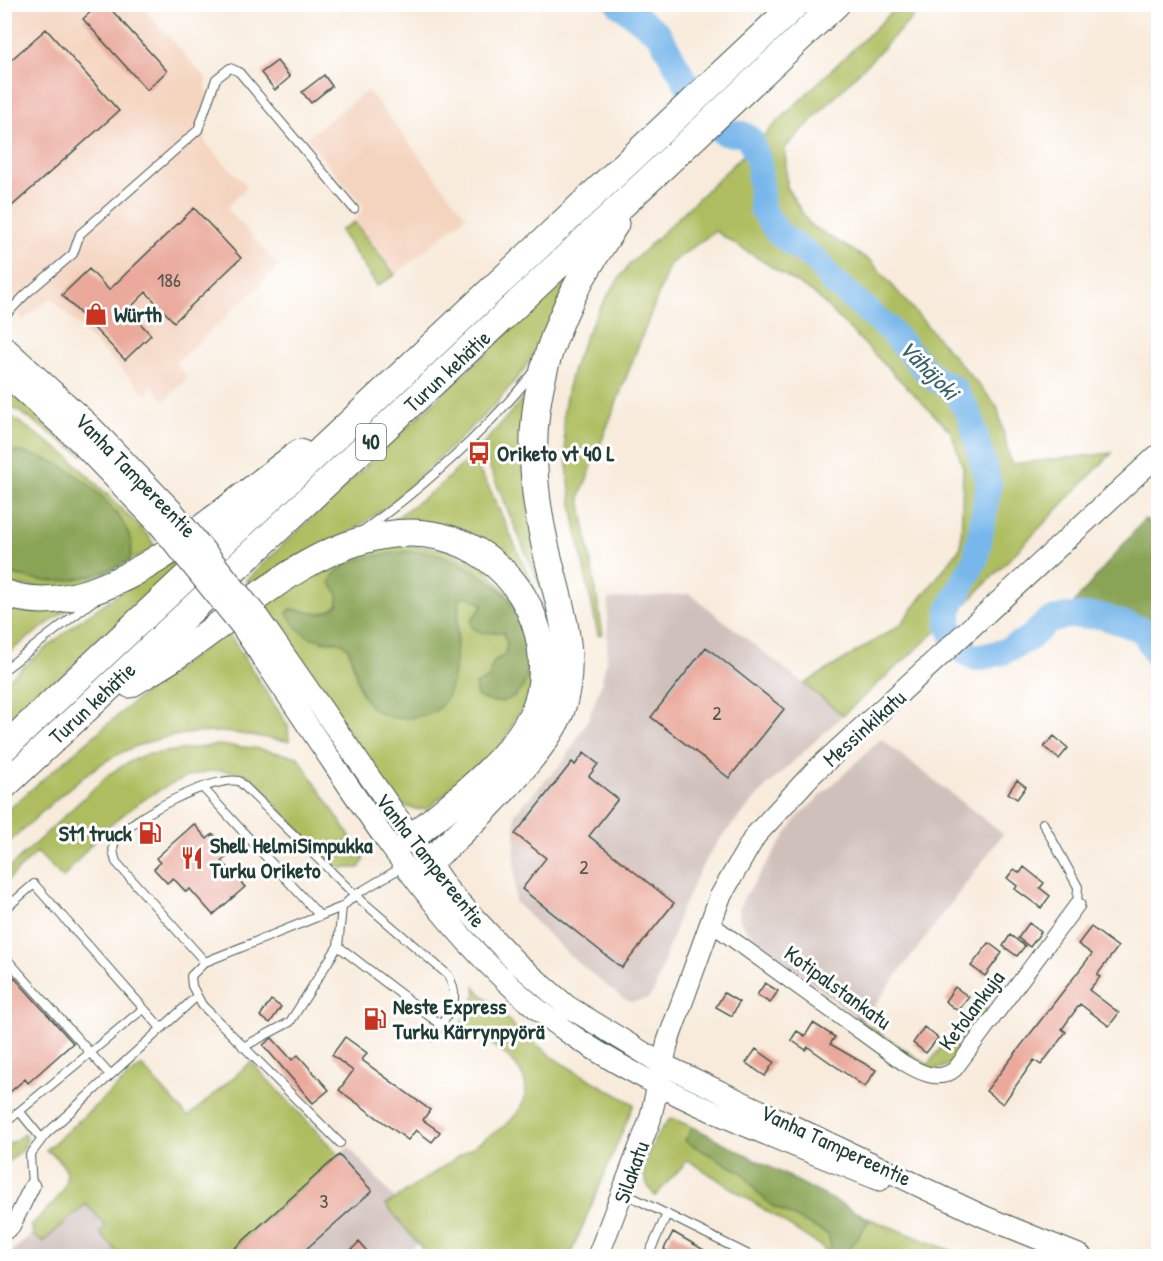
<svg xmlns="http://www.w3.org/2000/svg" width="1163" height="1261" font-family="'Patrick Hand',sans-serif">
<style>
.built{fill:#f4d4bf}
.industrial{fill:#d0c0bb}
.green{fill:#aebd5f;stroke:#667d4a;stroke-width:1.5;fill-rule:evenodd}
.forest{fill:#8aa456;stroke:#547045;stroke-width:1.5}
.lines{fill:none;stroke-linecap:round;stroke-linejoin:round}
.river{stroke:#78b7eb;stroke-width:26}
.building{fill:#eaa99b}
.lane-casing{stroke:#40574d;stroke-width:10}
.street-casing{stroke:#40574d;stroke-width:17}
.secondary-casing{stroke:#40574d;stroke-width:23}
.highway-casing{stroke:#40574d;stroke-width:29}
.lane{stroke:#fff;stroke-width:8}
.street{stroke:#fff;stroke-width:15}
.secondary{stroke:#fff;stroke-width:21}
.highway{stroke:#fff;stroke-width:27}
.secondary-bridge-casing{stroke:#40574d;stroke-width:23;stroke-linecap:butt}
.secondary-bridge{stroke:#fff;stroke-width:21}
.labels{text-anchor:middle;stroke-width:6;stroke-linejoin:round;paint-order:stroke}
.number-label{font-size:20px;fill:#52584e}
.shield{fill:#fff;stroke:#627771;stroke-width:1.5}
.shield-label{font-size:21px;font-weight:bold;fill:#1f3d34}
.poi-label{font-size:22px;font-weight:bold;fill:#1f3d34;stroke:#fff;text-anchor:start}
.street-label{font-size:22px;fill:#1f3d34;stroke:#fff}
.water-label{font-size:24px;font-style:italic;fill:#3a626b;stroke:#fff}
</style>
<rect width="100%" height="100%" fill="#fff"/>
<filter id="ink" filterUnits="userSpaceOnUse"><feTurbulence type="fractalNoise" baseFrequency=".0167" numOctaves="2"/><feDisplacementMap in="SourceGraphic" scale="12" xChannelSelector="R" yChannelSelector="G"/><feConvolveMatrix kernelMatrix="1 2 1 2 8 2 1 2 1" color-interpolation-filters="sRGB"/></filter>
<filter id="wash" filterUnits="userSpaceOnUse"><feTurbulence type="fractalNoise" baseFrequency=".008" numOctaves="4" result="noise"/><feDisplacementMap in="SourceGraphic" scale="24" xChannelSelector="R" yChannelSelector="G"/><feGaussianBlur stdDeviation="1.35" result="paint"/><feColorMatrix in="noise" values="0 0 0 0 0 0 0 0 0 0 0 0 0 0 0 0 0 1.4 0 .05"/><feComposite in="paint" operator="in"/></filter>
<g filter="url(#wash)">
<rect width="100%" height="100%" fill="#f8ebdb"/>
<path class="built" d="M5 5H140L206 78V144L247 186 227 208 279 267 176 363 188 378 165 401 153 387 146 394 51 298 23 320 5 296Z
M368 90 466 216 395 275 354 222 364 208 306 138Z"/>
<path class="industrial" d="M690 594 843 715 764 789 720 839 702 866 681 910 654 992 647 999 632 1002 622 998 571 957 515 902V813L564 761 589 718 602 681 607 656 608 599Z
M881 739 1003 834 862 1022 746 930 740 920 738 912 742 901 797 818Z
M349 1147 394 1198 386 1206 417 1244 403 1256H225Z
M77 1194 134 1256H7Z"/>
<path class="green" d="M899 5H925L785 148 787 188 810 225 871 261 997 406 1011 464 1112 453 961 609 843 715 804 684 900 625 961 547 963 467 951 432 816 295 715 231 670 264 580 497 603 634 598 635C586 575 571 515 566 454 565 440 562 423 564 408 572 355 597 306 630 264Z
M354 222 395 275 377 286 340 231Z
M581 263 542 341 522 372 493 407 393 502 351 532 253 589 246 580Z
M530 390 550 610 481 447Z
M4 391 19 397 84 456 5 402Z
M5 412 68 456 147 534 156 548 72 590 5 585V571L20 577 15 451H5Z
M471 457 489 487 535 590 531 591 392 521 438 487Z
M378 541 470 552 527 616 532 691 500 747 427 809C408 812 397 801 384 790L263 602ZM405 552C451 552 477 570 510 601L515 697 484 681 490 678 495 660 505 655 507 644 503 632H495L471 620 484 605 468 596 460 597 457 650 445 701 361 694 348 648 341 642H322L291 609C310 611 322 618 338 606V594L330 582 384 556Z
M171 558 177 568 5 730V682L79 621Z
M5 603 72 606 5 655V645L10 630 5 621Z
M227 631 288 726 289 741C265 739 242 732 217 732 115 732 74 784 5 846V812L138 698Z
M217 745 254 748 298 757 363 856 364 860 359 868H341L329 862 250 777C202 753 137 801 103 832 88 846 76 863 63 878L37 852 5 883V872L109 774 129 762 144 755Z
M475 987 520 1032 561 1063 634 1104 570 1256H428L386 1205 507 1124C556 1078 498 1048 461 1024L476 994Z
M977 999 987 1009 985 1020 968 1041H962L952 1034Z
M855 1017 928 1065 948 1038 956 1046 959 1054C953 1061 946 1069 935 1069 914 1068 873 1033 854 1020Z
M251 1062 339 1155 225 1256H121L100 1233 106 1226 86 1204 43 1242 34 1236 31 1225C54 1203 89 1176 46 1150L131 1074 142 1066 188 1117Z
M671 1118 693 1127 685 1141 743 1173 758 1193 772 1206 828 1234 831 1247 825 1256H821L825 1249 688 1160 655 1196C649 1189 643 1180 644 1170 645 1155 660 1128 671 1118Z
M24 1134 27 1139 23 1149 5 1165V1147Z
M870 1219 964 1256H845Z"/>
<path class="forest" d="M4 451C20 450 39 456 54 462 82 474 145 527 129 561 87 581 49 589 5 571Z
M1145 519 1158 526V639L1137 616 1074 603Z
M405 552C414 552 425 551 433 553 456 558 498 582 510 602 527 629 543 685 507 700 497 705 486 701 477 696L475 685 490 678C490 665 493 661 505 655L507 644 503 632 483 633 472 628 471 620 484 605 468 596 460 598C451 629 465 689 435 711 428 716 416 716 408 718 395 720 379 715 370 706 355 689 355 657 347 647 334 632 309 654 287 613L291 609C310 611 322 619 338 605V594L330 582C342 555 380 556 405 552Z
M693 1127 870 1219 845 1256H826L831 1247 828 1234 772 1206 758 1193 743 1173 685 1141Z"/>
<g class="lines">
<path class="river" d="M619 4 659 34 707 120 724 133 742 134 750 139 759 162 762 209 778 233 818 262 831 280 889 329 932 377 954 389 970 416 989 484 976 558 949 610V627L959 649 977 658 1003 652 1030 638 1047 622 1066 616H1101L1143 630 1158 658"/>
</g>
<g id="blocks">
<path class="building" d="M99 4H106L167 71 147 90 83 19Z
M46 29 119 111 4 213V66Z
M277 61 290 77 275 90 261 73Z
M324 75 332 86 311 103 302 92Z
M194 208 241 258 174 322 146 292 128 310 151 335 125 360 62 295 89 269 109 290Z
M706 647 784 709 729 778 651 717Z
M1054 736 1068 748 1059 759 1044 747Z
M584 753 598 764 589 776 618 799 589 836 674 903 622 968 522 889 546 858 515 834 572 762 575 765Z
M1017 780 1026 787 1017 799 1008 793Z
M194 824 207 839 213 834 231 853 222 861 245 887 213 915 190 889 186 892 173 878 167 883 154 869 160 863 156 858Z
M1024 867 1044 883 1040 888 1050 896 1041 908 1015 889 1017 886 1007 878 1014 869 1020 873Z
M1029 923 1041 932 1030 947 1018 938Z
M1091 927 1118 947 1097 975 1100 977 1089 990 1119 1013 1109 1026 1080 1004 1062 1029 1066 1032 1041 1065 1034 1060 1003 1104 986 1091 1092 954 1078 944Z
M1010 935 1025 946 1017 956 1003 946Z
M989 943 1002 953 985 976 971 966Z
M4 966 73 1043 28 1083 25 1079 4 1097Z
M765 983 778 991 770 1003 757 995Z
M955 987 969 997 958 1011 945 1001Z
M724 993 739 1002 732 1016 716 1007Z
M271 1000 281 1007 270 1023 260 1016Z
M813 1023 835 1037 830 1044 876 1070 865 1087 808 1047 806 1050 791 1040 797 1031 805 1036Z
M924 1027 938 1038 926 1053 913 1043Z
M345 1037 367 1053 362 1060 430 1110 423 1120 440 1132 432 1142 416 1130 408 1140 339 1090 353 1071 332 1055Z
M272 1038 292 1060 298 1055 329 1090 313 1103 263 1045Z
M756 1049 774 1062 765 1076 746 1063Z
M339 1155 372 1191 305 1250 310 1257H225Z
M673 1232 716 1257H676L664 1249Z
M359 1242 372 1257H344Z"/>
</g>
</g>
<g filter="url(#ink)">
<use href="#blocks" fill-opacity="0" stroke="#40574d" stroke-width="1.5"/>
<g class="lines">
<g class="lane-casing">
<path id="lane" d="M4 317 26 294 73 254 80 234 198 130 216 79 230 68 239 72 354 209
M365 529C429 483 484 433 534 372
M4 670 93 601
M203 788 320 916
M1043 823 1078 887 1077 905
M342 907 205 962 116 862C114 854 111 848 116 840 130 817 214 775 239 781L355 895 448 975C463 1003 448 1014 432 1037
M4 910 34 884 161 1028
M338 946 441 1025
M4 956 110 1075
M205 962 191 976 192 986 202 1005 340 1143
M243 1047 290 1022 338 946 342 907 355 895 404 866
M20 1112 42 1139
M4 1124 143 1009
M32 1186 30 1155 45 1135 197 996
M624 1193 751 1256
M648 1256 667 1214"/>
</g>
<g class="street-casing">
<path id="street" d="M710 923 904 1063C919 1072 939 1083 955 1069L1077 905
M4 1233 12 1227 32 1186"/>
</g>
<g class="secondary-casing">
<path id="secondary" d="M4 346 93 428 173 511
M4 374 78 441 159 525
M256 614 449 891 517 963 567 1006 662 1064 985 1217 1081 1256
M241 626C273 674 305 722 337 769 405 870 480 977 584 1043 676 1102 780 1140 880 1180
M598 1256 650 1120 668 1041 720 897 755 836 813 773 1158 455"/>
</g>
<g class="highway-casing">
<path id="highway" d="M4 593C103 631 226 504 300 453
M130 684C146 674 164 664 180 653 246 609 305 548 386 535 461 522 529 572 541 647 544 670 543 696 531 717 507 764 450 805 410 839
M4 748 796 4
M4 786 836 4
M428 863C465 830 545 754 561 710 580 654 557 599 545 545 523 450 532 372 577 286 588 265 602 245 615 224"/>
</g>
<use href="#lane" class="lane"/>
<use href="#street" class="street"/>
<use href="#secondary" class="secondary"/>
<use href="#highway" class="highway"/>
<g class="secondary-bridge-casing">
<path id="secondary-bridge" d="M173 511 256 614
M159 525 241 626"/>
</g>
<use href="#secondary-bridge" class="secondary-bridge"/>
</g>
</g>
<defs>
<g id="shop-bare" transform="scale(1.8)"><path d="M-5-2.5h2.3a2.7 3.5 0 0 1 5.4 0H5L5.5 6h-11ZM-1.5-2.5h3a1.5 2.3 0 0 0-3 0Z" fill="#c8321e" stroke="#fff" stroke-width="2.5" paint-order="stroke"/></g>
<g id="bus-bare" transform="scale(1.8)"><path d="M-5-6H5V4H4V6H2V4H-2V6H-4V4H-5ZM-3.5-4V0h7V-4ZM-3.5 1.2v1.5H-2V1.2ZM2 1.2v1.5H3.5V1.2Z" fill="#c8321e" stroke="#fff" stroke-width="2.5" paint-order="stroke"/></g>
<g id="fuel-bare" transform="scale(1.8)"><path d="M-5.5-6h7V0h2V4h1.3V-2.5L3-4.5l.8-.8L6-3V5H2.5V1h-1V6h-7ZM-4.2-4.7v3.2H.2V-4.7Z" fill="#c8321e" stroke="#fff" stroke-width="2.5" paint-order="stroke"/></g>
<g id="restaurant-bare" transform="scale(1.8)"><path d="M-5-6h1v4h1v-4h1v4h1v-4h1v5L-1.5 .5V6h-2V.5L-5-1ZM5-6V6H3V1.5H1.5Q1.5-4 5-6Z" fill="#c8321e" stroke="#fff" stroke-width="2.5" paint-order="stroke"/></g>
</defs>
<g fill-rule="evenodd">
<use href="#shop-bare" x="96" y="314"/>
<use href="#bus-bare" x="479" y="453"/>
<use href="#fuel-bare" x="150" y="833"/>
<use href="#restaurant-bare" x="192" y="858"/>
<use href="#fuel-bare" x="375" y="1019"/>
</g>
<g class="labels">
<g class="number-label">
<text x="169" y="287">186</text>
<text x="717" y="720">2</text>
<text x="584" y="874">2</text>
<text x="324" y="1208">3</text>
</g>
<rect class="shield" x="356" y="424" width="30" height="36" rx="4.5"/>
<g class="shield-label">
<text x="371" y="449">40</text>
</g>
<g class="poi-label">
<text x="114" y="322">Würth</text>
<text x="497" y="461">Oriketo vt 40 L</text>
<text x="132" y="841" text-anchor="end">St1 truck</text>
<text x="210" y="853">Shell HelmiSimpukka<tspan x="210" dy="25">Turku Oriketo</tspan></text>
<text x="393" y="1014">Neste Express<tspan x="393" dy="25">Turku Kärrynpyörä</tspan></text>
</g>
<g class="street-label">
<text transform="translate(447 371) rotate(-43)" y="8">Turun kehätie</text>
<text transform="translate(136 475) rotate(46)" y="8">Vanha Tampereentie</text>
<text transform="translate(92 703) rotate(-43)" y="8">Turun kehätie</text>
<text transform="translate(864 728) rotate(-42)" y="8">Messinkikatu</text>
<text transform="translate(431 860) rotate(52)" y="8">Vanha Tampereentie</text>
<text transform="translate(838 987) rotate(36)" y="8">Kotipalstankatu</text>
<text transform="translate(971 1010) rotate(-53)" y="8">Ketolankuja</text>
<text transform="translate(836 1145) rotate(25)" y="8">Vanha Tampereentie</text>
<text transform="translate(631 1172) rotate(-70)" y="8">Silakatu</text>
</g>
<g class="water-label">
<text transform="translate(929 370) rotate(45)" y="8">Vähäjoki</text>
</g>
</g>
<rect width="1163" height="1261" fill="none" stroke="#fff" stroke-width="24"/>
</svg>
